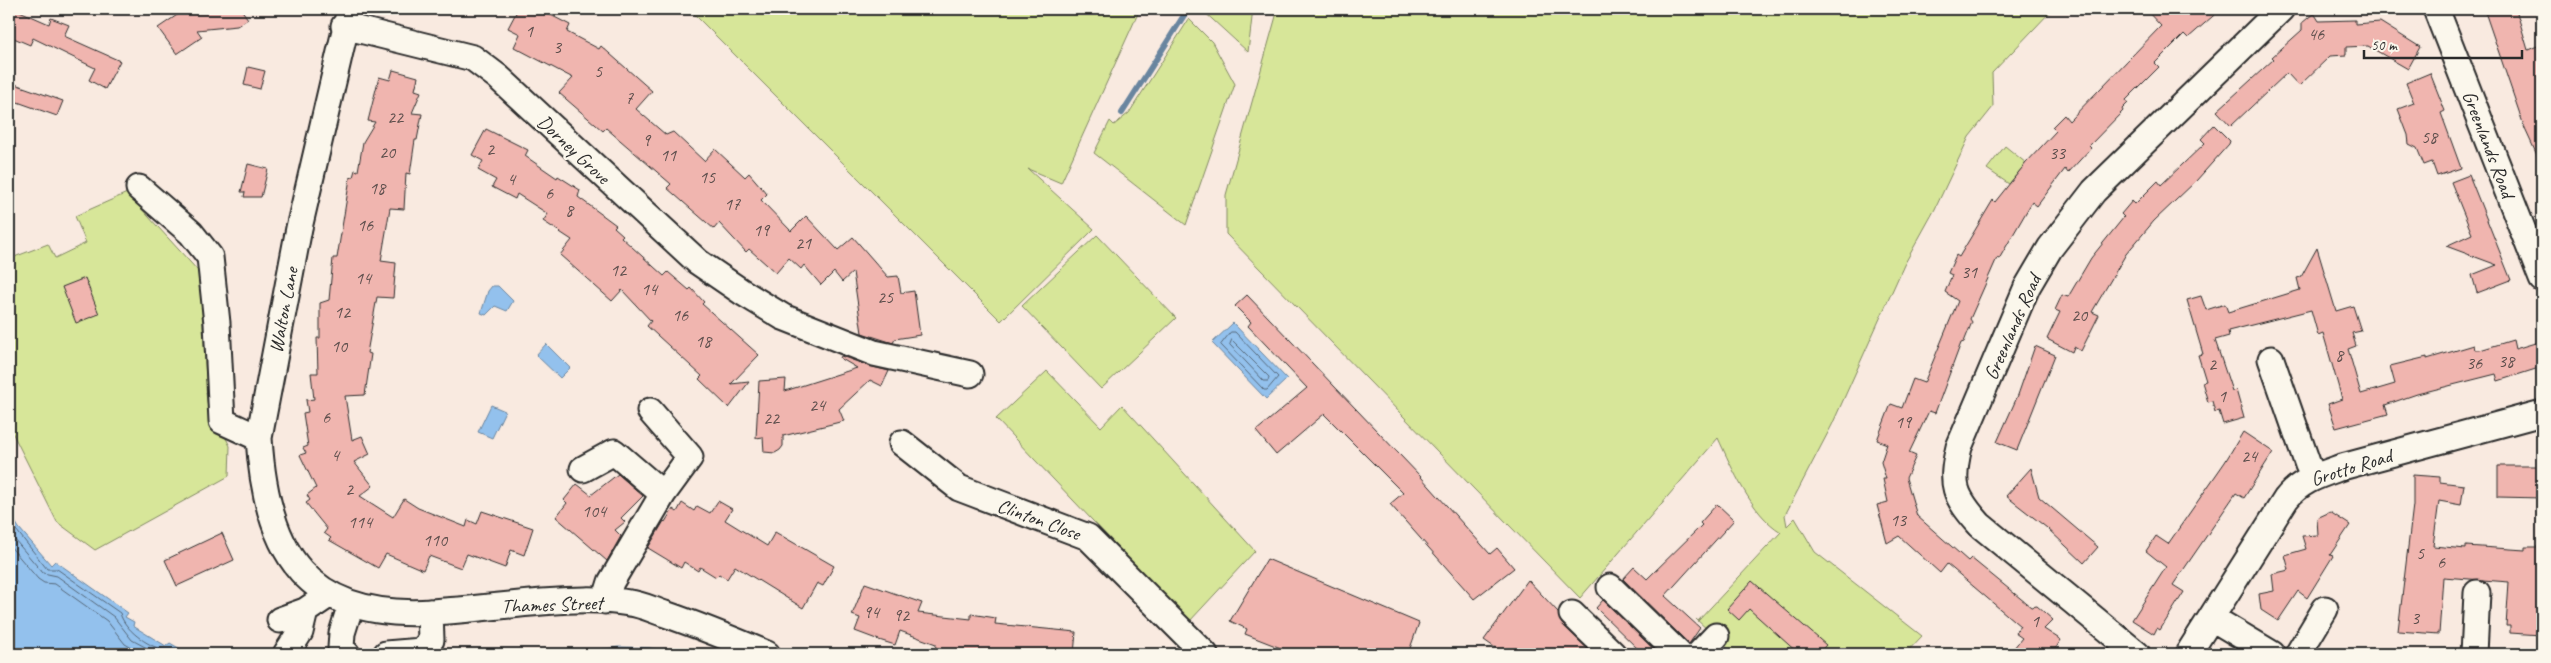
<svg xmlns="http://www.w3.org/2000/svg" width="2551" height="663" font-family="Caveat,sans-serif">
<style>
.green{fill:#d7e699;stroke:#818862}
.water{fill:#93c1ed;stroke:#69859f}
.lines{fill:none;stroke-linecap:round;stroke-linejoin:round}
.shore{stroke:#556779;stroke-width:1}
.stream{stroke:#69859f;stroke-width:6}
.building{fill:#f0b5af;stroke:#2b2b2b}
.minor-casing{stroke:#2b2b2b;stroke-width:29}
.minor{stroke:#fbf7ec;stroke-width:25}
.labels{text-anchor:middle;stroke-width:5;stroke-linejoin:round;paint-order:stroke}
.number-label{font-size:18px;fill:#5c4e4c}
.street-label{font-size:20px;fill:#2b2b2b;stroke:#fbf7ec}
</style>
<rect width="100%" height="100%" fill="#f9eae0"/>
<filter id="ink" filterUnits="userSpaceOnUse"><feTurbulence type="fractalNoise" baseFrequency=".02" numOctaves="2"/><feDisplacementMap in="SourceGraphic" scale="10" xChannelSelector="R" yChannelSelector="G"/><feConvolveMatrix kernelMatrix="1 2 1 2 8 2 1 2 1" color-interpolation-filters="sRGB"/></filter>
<g filter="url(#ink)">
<path class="green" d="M689 9H1140L1061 183 1028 169 1094 229 1001 321Z
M1201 9H1253L1248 52Z
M1278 9H2053L1992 73 1993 107 1969 137 1935 209 1904 265 1832 425 1785 515 1787 526 1795 518 1815 552 1922 636 1905 654H1734L1696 619 1698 621 1781 532C1751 514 1732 468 1718 438L1580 598 1226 234V195Z
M1189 19 1212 42 1235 84 1186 225 1094 153 1110 121 1114 125 1129 113Z
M2005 146 2026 163 2009 184 1987 169Z
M127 193 200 273 206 380 210 390 206 392 207 402 230 446 229 476 95 550 57 522 9 426V259L48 244 55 258 86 243 75 216Z
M1097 235 1176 318 1101 389 1022 306Z
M1047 371 1101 427 1122 405 1255 551 1189 622 996 419Z"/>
<path class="water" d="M492 286H498L513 301 507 311 495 306 486 315 481 313 488 291Z
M1233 323 1287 379 1266 399 1212 343Z
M546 344 570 368 560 378 536 355Z
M491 405 505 411 492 438 478 432Z
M9 512 19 528 51 565 55 561 128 613 125 617 134 622 133 626 166 646 170 643 189 654H9Z
M619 647 650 648 676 654H570Z"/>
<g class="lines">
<path class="shore" d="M1231 332H1235L1278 377 1267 390H1264L1221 345Z
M1232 340 1269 377 1268 381H1264L1230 345Z
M9 521 47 569H57L120 613C124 629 147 646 164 650 170 652 173 651 179 654
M9 533 43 573 57 576 114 617 132 640 158 654
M9 545 38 579 44 583 55 584 107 621 125 644 142 654"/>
<path class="stream" d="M1122 113 1188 9"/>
</g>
<path class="building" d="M9 9H15L49 24 51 18 69 25 64 36 120 61 105 89 89 80 95 68 33 38 30 45 9 36Z
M186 9H241L248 19 237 26 197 30 202 37 177 54 158 28Z
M518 9H539L570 25 567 32 599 49 601 46 652 91 636 109 666 135 673 132 704 161 715 149 745 177 749 173 767 194 761 200 791 231 806 216 838 250 853 237 888 277 898 276 901 293 914 291 920 335 895 339 893 343 862 333 853 272 842 282 834 272 821 285 804 265 801 269 789 258 776 273 749 249 746 252 719 223 714 229 667 188 671 184 606 128 603 131 559 93 573 78 514 47 520 34 508 28Z
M2145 9H2221L2188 38 2184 34 2155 63 2159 67 2126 100 2128 103 2122 109 2123 111 2089 146 2091 148 2068 173 2065 169 2037 206 2032 202 1999 259 1997 258 1970 319 1972 322 1964 342 1961 343 1935 413 1929 411 1909 453 1916 456 1906 478 1917 516 1968 561 1971 558 2031 607 2037 606 2053 620 2044 629 2061 640 2052 654 2041 648 2035 654H2009L2022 638 2015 633 2020 626 1947 564 1940 573 1899 536 1887 543 1877 505 1888 502 1883 479H1886L1881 462 1887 444 1877 440 1891 404 1902 408 1913 379 1924 383 1958 301 1945 292 1952 275 1948 273 1956 255 1959 257 1993 200 1995 202 2026 163 2056 131 2052 127 2064 115 2069 121 2161 26Z
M2484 9H2516L2528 50 2542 44V166L2525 129Z
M2314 13 2319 21 2355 20V24L2380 22 2420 47 2408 69 2368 46 2346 47V55L2330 56 2299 86 2287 73 2231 126 2217 111 2274 59 2272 57 2302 30V23Z
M248 67 265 71 260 89 244 85Z
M393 70 418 77 415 90 421 92 412 113 422 114 417 140H415L410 174 406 173 404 209 390 208 381 261 396 263 393 298 377 297 367 353 371 354 365 395 345 396 352 440 362 436 370 454 354 462 373 486 360 496 393 517 404 499 418 508 466 527 468 520 477 524 482 511 533 528 524 555 511 550 505 568 467 554 461 568 429 556 423 570 386 554 378 568 329 540 331 538 324 533 327 529 306 503 310 500 307 495 316 488 300 455 306 453 303 448 308 446 303 413 308 412 306 400 314 399 311 373H318L317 338H320V303L329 300 333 258H337L350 178 353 177 355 170 358 171 363 142 375 122 368 121 379 77 390 80Z
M2430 73 2445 111 2441 113 2461 168 2437 176 2432 162 2424 165 2417 148 2409 144 2408 135 2398 109 2414 103 2406 83Z
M9 82 63 101 57 116 9 99Z
M2214 125 2230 141 2229 144 2196 181 2154 221 2126 254 2092 312 2099 315 2081 351 2074 347 2072 352 2047 339 2060 312 2055 310 2062 295 2068 297 2091 258 2124 217 2121 214 2132 201 2135 204 2158 181 2161 185 2205 143 2201 139Z
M486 129 528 150 525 156 557 178 558 176 580 190 578 197 616 225 614 227 623 235 621 237 664 276 668 272 689 290 691 288 704 302 702 304 759 355 731 384 749 382 729 408 699 379 702 376 647 326 651 321 622 290 612 301 560 255 572 240 543 221 548 214 517 194 515 199 492 187 496 180 478 170 483 161 472 155Z
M248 164 268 169 261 197H244L245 192H241Z
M2469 175 2511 280 2477 293 2472 275 2497 265 2446 246 2472 234 2451 182Z
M2317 248 2336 311 2353 306 2361 331 2352 333 2356 346 2348 349 2361 394 2395 384 2390 366 2427 357V359L2474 345 2475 350H2480L2513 340 2515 349 2542 341V367L2498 381 2496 374 2417 394 2385 405 2388 414 2336 428 2328 404 2342 399 2340 392 2323 333 2318 335 2311 310 2228 331 2229 336 2215 340 2232 391 2236 390 2244 418 2223 424 2219 411 2215 412 2212 401 2208 402 2202 382 2206 381 2198 355 2203 354 2187 300 2201 296 2206 310 2225 304 2228 312 2300 290 2297 278 2301 277Z
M85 278 99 314 76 323 62 287Z
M1247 295 1421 477 1490 554 1497 548 1514 568 1474 599 1390 504 1403 493 1324 414 1276 455 1256 431 1307 388 1248 326 1251 322 1235 306Z
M2035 346 2055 355 2017 450 1997 442 2018 395Z
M841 356 869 366 889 371 882 386 870 380 839 409 844 421 783 436V446L780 450 775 453 764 452 763 437 756 438 759 381 786 379 785 391 857 368 840 358Z
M2243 432 2273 452 2244 498 2236 493 2173 585 2184 592 2160 630 2157 628 2154 634 2132 620 2166 567 2146 551 2156 536 2168 544 2225 462Z
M2498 466H2542V498L2498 497Z
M2031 468 2039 497 2098 547 2084 563 2047 528 2006 496Z
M618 474 643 496 621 518 625 522 615 530 621 536 607 561 556 517 567 503 564 500 577 484 591 495Z
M2413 475 2440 477V482L2464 485 2461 505 2439 501 2433 546 2466 549V546L2525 550V547H2542V574H2538L2537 607H2542L2541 635 2510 633V626H2506L2509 582 2443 577 2439 634 2398 631 2413 505Z
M718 501 732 509 725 520 767 546 775 532 834 566 823 586 817 583 803 608 735 566 727 579 719 574 716 577 700 567 698 571 684 562 681 568 648 548 664 521 665 522 673 509 677 512 682 503 694 511 697 506 710 513Z
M1717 504 1734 520 1665 596 1700 628 1689 644 1623 579 1634 567 1647 579 1702 525 1700 523Z
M2330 512 2350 525 2330 555 2333 556 2307 598 2298 591 2278 621 2261 610 2259 594 2274 591 2272 574 2289 570 2285 555 2306 549 2302 536 2318 535 2317 518Z
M222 533 234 560 177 586 165 560Z
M1267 559 1419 623 1408 654H1296L1245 634 1247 629 1230 621Z
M1528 580 1558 612 1562 624 1593 654H1504L1484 640Z
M1752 581 1826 645 1818 654H1799L1749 609 1739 620 1727 609Z
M865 583 922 603 918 613 971 619V614L996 618 995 624 1076 632 1074 654H935L936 644 900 631 895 645 879 640 855 631 860 618 852 615Z
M1603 600 1659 654H1643L1596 608Z"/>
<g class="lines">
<g class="minor-casing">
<path id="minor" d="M350 9 299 228 259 438C266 553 307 620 432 612 469 610 505 605 542 602 570 600 600 598 629 603 641 604 653 610 665 614 700 626 734 640 767 654
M2436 9 2542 279
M344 26 473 58 498 77 698 262 742 292 783 317 874 353 970 374
M139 188 191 233 210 257 217 323 222 421 259 438
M2271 359 2308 465 2315 476
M902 443 959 488 1088 537 1205 654
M583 469 614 452 663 494
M1610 587 1679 654
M605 601 611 582 663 494 690 457 650 411
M1572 614 1613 654
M2212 618 2272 654
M280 620 305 611 330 594
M286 654 300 632 305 611
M347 654 341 648 342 633 351 604
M386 654 422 651 431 640 430 612
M1699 654 1716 636
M2137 654 1980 525C1954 496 1950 485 1959 447L2027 287 2050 248 2094 191 2281 9
M2188 654 2286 499C2301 480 2320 475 2342 467L2542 413
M2298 654 2325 609
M2474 654 2477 593"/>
</g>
<use href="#minor" class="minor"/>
</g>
</g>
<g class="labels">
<g class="number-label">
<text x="529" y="37">1</text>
<text x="2316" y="40">46</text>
<text x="557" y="53">3</text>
<text x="598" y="77">5</text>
<text x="629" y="104">7</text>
<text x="395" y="123">22</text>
<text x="2429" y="143">58</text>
<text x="646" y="146">9</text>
<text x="490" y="155">2</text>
<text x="387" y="158">20</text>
<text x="2057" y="159">33</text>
<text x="668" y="161">11</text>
<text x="707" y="183">15</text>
<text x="511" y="185">4</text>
<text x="377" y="194">18</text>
<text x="549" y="199">6</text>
<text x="732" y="210">17</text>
<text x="569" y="216">8</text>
<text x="365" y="231">16</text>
<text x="761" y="236">19</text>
<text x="803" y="249">21</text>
<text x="618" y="276">12</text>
<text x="1969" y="278">31</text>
<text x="363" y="284">14</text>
<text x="649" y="295">14</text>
<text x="885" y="303">25</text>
<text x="342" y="318">12</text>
<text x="680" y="321">16</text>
<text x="2079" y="321">20</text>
<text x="703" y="347">18</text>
<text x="339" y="352">10</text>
<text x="2339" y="361">8</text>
<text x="2506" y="367">38</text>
<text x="2474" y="369">36</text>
<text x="2212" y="370">2</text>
<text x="2222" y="402">1</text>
<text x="817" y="411">24</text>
<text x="326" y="423">6</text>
<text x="771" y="424">22</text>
<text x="1903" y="428">19</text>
<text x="335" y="461">4</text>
<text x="2249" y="462">24</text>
<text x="349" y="495">2</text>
<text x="594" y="517">104</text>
<text x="1898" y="526">13</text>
<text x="360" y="528">114</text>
<text x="435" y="546">110</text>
<text x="2420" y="559">5</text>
<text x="2441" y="568">6</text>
<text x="871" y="618">94</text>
<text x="901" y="621">92</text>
<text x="2415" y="624">3</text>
<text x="2035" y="627">1</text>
</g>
<g class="street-label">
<text transform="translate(2489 144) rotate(69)" y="7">Greenlands Road</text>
<text transform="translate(574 149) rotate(43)" y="7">Dorney Grove</text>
<text transform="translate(283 310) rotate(-79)" y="7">Walton Lane</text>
<text transform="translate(2012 327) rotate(-66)" y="7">Greenlands Road</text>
<text transform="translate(2351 467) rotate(-17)" y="7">Grotto Road</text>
<text transform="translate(1039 519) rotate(20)" y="7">Clinton Close</text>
<text transform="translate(552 604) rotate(-2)" y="7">Thames Street</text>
</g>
</g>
<rect width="2551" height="663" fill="none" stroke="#fbf7ec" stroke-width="30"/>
<rect x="15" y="15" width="2521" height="633" fill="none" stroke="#2b2b2b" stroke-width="2" filter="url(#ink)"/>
<path d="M2364 50v8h158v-8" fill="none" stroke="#2b2b2b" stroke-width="2.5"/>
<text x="2371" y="50" font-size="15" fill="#2b2b2b" stroke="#fbf7ec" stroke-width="4" paint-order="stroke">50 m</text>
</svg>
